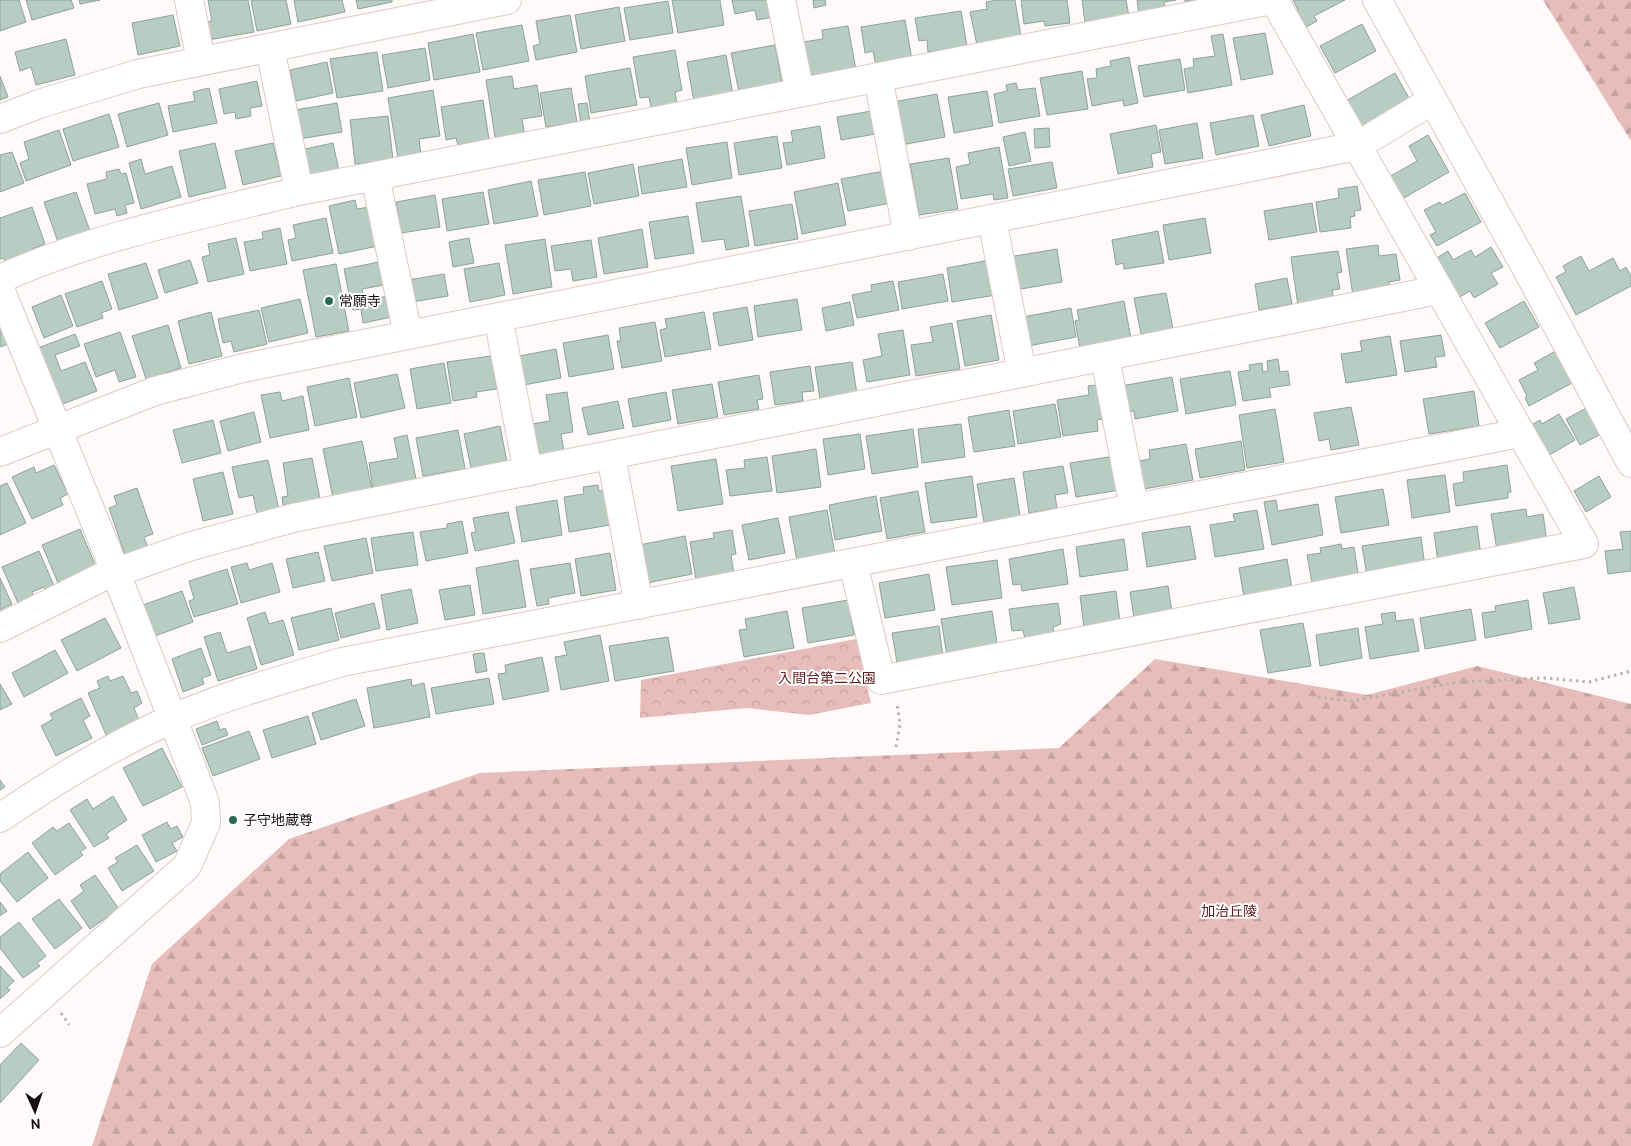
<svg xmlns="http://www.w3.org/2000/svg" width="1631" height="1146" font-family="Cabin,'Noto Sans JP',sans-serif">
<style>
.forest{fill:url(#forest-firs)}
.park{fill:url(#park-crowns)}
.building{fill:#b7cdc3;stroke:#8da299}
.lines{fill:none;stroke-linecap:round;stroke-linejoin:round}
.minor-casing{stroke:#dfc7c5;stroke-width:30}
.path{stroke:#b8b2b1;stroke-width:3;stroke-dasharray:2.5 4;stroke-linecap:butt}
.minor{stroke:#fff;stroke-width:28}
.poi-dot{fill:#2c6953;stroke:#fff;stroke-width:2}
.labels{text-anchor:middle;stroke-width:4;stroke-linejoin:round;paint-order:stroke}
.poi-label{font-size:14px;fill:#160e0e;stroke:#fff;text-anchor:start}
.park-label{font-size:14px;fill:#601c1e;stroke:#fff}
</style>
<defs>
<pattern id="forest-firs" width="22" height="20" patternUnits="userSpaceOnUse" patternTransform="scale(1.25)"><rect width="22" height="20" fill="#e6bdbb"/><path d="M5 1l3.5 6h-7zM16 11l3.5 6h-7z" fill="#c5a1a0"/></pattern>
<pattern id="park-crowns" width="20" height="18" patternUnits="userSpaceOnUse" patternTransform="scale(1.25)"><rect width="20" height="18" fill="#e6bdbb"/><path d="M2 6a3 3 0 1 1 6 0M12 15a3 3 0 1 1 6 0" fill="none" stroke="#c5a1a0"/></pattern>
</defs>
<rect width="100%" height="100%" fill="#fffaf9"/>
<path class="forest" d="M1543 0H1631V141Z
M1155 659 1367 695 1477 666 1631 704V1146H92L152 964 289 839 480 773 1059 748Z"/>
<path class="park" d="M856 639 871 703 809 715 747 708 640 718 641 680Z"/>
<path class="building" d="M0 0H19L26 22 0 31Z
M26 0H71L74 8 32 20Z
M79 0H100L80 4Z
M208 0H248L254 32 208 40 205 22 212 21Z
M251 0H286L291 24 257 31Z
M294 0H342L345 12 298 22Z
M356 0H392V2L358 9Z
M672 0H720L724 25 678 33Z
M732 0H770L774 17 757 20 755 10 735 14Z
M813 0H825L826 5 814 8Z
M997 0H1015L1021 37 977 45 970 12 987 9 986 2Z
M1021 0H1067L1070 23 1045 26 1044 21 1024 24Z
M1082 0H1126L1129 16 1085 22Z
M1137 0H1176L1164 2 1165 8 1139 13Z
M1185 0H1218L1185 5Z
M1293 0H1345L1314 16 1317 21 1304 28 1295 12 1298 10Z
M668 1 673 33 630 40 624 8Z
M619 7 625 41 581 49 575 15Z
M961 11 967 46 928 52 927 40 919 41 915 18Z
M173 15 180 46 138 55 132 23Z
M570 15 577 52 536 60 533 46 540 44 536 21Z
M905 20 912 60 876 66 873 51 865 53 861 27Z
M1362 24 1376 51 1335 73 1320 46Z
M522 25 529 61 483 70 476 33Z
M848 26 856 70 809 78 803 42 823 39 822 30Z
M1265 33 1273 74 1241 80 1233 38Z
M473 34 480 72 434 80 428 43Z
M1223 34 1232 85 1188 93 1184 69 1194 67 1193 59 1215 56 1211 36Z
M66 39 75 75 36 85 31 67 20 71 15 52Z
M775 45 782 84 739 92 731 53Z
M425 48 430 80 388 88 382 55Z
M675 50 682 90 675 92 678 108 652 112 649 97 640 98 633 57Z
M377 52 383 91 337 98 330 59Z
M726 55 733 95 694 102 687 62Z
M1129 57 1138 103 1124 106 1123 100 1092 106 1087 79 1097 78 1096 69 1111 66 1110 61Z
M1180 59 1185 90 1144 97 1138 66Z
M327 62 333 93 296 101 290 70Z
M630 68 637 105 591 113 585 76Z
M1082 71 1088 109 1047 115 1040 78Z
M1395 73 1410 100 1361 127 1346 101Z
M0 76 8 97 0 100Z
M512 76 514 89 537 85 542 116 522 119 525 138 496 143 486 80Z
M257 81 262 106 250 108 251 116 236 119 235 112 224 114 219 89Z
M1016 83 1018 90 1035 88 1040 116 999 123 994 94 1007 91 1006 85Z
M209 88 217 123 173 132 168 106 195 101 193 92Z
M571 88 577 122 546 127 540 93Z
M433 90 440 136 419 139 421 155 398 158 388 98Z
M987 91 993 126 954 133 948 97Z
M937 94 945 137 901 145 893 102Z
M483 100 489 140 458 145 456 138 446 140 441 107Z
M159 103 168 135 127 147 118 114Z
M337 103 342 132 299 139 295 110Z
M587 103 590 122 581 124 578 104Z
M1304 105 1311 136 1269 146 1261 115Z
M877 110 881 133 841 140 837 117Z
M109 114 119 147 73 161 63 129Z
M1253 115 1259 146 1216 155 1210 123Z
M388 116 393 160 355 164 350 120Z
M1197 123 1203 158 1165 164 1159 130Z
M1156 125 1161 152 1151 154 1153 167 1118 174 1110 134Z
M820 126 825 158 787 165 783 143 793 142 791 131Z
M1049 128 1050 147 1035 148 1034 129Z
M59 130 71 165 26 181 20 163 29 159 24 142Z
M1025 132 1031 161 1009 166 1003 137Z
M1428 135 1449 172 1402 199 1389 177 1417 161 1409 146Z
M777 136 782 168 739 175 734 143Z
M727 142 732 178 692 185 686 148Z
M215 143 226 188 189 197 179 151Z
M273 143 281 176 243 185 235 151Z
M333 143 339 171 305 177 300 150Z
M999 147 1008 198 994 200 993 194 961 199 956 167 970 164 968 153Z
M12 152 24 183 0 192V155Z
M949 158 958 209 919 215 910 164Z
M141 159 145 174 172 166 181 197 141 209 129 163Z
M682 159 687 187 642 194 638 167Z
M1052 162 1057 188 1013 196 1008 169Z
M633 164 639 196 594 204 588 173Z
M119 169 121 174 126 173 134 203 125 205 127 213 117 216 115 209 95 214 87 184 107 179 106 172Z
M884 171 891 203 848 211 841 179Z
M585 172 591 206 544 215 538 180Z
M531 181 538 216 494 224 488 190Z
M838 183 846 225 802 234 794 192Z
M1357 186 1361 210 1354 211 1355 216 1350 217 1351 228 1320 232 1316 202 1339 198 1338 189Z
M76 192 91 234 59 245 44 202Z
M483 192 489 224 447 231 442 199Z
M1465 193 1481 222 1437 246 1430 235 1436 232 1424 210 1440 202 1442 205Z
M435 195 440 227 401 233 396 202Z
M741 196 749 246 726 250 724 239 702 242 696 203Z
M355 200 357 209 370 207 378 246 339 254 329 206Z
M1312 203 1317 232 1269 240 1264 211Z
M792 204 798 239 755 246 749 211Z
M32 207 45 244 32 249 33 255 6 264 4 258 0 259V218Z
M688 216 694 253 655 259 649 222Z
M326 218 333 253 292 261 288 240 296 238 293 225Z
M1205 218 1211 253 1169 260 1163 225Z
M280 228 287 264 250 271 244 242 263 239 262 232Z
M642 229 648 267 604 274 598 238Z
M1158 231 1164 263 1124 269 1123 263 1116 265 1112 240Z
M236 238 244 274 208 282 202 257 210 255 208 244Z
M469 238 474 263 453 267 449 242Z
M545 239 552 287 513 294 505 245Z
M591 240 597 277 573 281 571 269 555 271 551 246Z
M1378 245 1379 256 1396 254 1400 280 1389 282 1390 290 1353 296 1346 249Z
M1491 247 1503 267 1491 273 1498 284 1474 298 1470 291 1458 298 1435 259 1448 251 1453 260 1471 250 1475 257Z
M1057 249 1062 282 1015 290 1009 257Z
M1338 251 1342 272 1337 273 1340 289 1332 290 1334 301 1298 306 1291 257Z
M1581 256 1589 271 1613 258 1620 271 1626 267 1631 276V286L1576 315 1556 277 1566 272 1563 266Z
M190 260 198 283 165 293 158 270Z
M990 260 996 295 952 302 947 268Z
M379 262 384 285 362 289 363 296 350 299 344 269Z
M146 263 158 298 119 310 108 274Z
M499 263 505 295 470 302 464 269Z
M336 264 349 331 316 337 303 270Z
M444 274 448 296 412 302 408 280Z
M943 274 948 301 902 309 898 282Z
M1287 278 1292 304 1259 310 1255 284Z
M102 281 112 309 101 313 103 318 77 327 65 294Z
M893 281 899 310 857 318 852 295 872 291 871 285Z
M1166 293 1173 329 1141 334 1134 298Z
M61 295 73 326 44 338 32 307Z
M388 296 392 317 363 323 361 309 353 310 352 303Z
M300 299 308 333 269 342 261 308Z
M797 299 802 330 758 337 754 306Z
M1124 301 1131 339 1080 348 1075 321 1079 320 1077 310Z
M1524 301 1539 327 1500 348 1485 323Z
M850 302 854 325 826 331 822 308Z
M747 307 753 340 719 346 713 313Z
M1071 308 1076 337 1028 346 1023 317Z
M259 310 267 344 234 352 231 341 223 343 218 319Z
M211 312 222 356 189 364 178 321Z
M704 312 711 349 665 357 660 330 667 328 665 319Z
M991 315 999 360 965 366 957 321Z
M655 322 662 361 622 368 617 341H621L619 328Z
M952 323 960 369 916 376 911 345 933 342 930 327Z
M168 325 181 368 146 379 132 336Z
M0 326 8 344 0 347Z
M903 330 910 375 867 382 863 360 882 356 878 334Z
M120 332 136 377 119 382 115 370 96 377 84 344Z
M75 334 80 346 55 355 61 371 85 362 97 391 60 405 38 348Z
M608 335 614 369 569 377 563 343Z
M1441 335 1445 356 1435 357 1437 367 1405 372 1400 341Z
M1390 336 1397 375 1346 383 1341 354 1362 351 1360 341Z
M556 349 561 378 524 385 519 356Z
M1559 349 1576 381 1529 406 1525 398 1527 396 1519 380 1538 370 1534 363Z
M491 356 497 389 476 392 477 397 453 401 447 362Z
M1278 359 1280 372 1288 371 1290 385 1269 388 1271 397 1243 401 1238 372 1250 370 1249 365 1262 363 1263 372 1268 371 1267 361Z
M852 362 857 394 820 399 815 367Z
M444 363 451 403 417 409 410 369Z
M810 366 814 391 802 392 803 401 775 405 770 372Z
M1230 371 1236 405 1186 414 1180 379Z
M397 374 405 408 361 418 354 383Z
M759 375 763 399 757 400 759 409 724 415 718 382Z
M1172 377 1178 411 1135 419 1134 411 1125 412 1121 386Z
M349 378 357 417 315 426 307 387Z
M712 384 718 417 678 424 672 390Z
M1097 385 1103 419 1097 420 1098 431 1063 436 1057 400 1089 395 1088 386Z
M1474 391 1479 426 1429 434 1423 399Z
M280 392 282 401 303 396 309 430 270 438 261 395Z
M567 392 573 432 561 434 564 451 537 455 532 424 550 421 546 395Z
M666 392 671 420 633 427 628 399Z
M618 401 624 428 588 435 582 408Z
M1055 404 1061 437 1018 444 1013 411Z
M1590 406 1605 432 1580 445 1566 419Z
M1351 407 1359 445 1331 450 1329 439 1319 441 1314 413Z
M1275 409 1284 462 1247 468 1239 415Z
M1009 410 1015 446 974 452 968 417Z
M254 412 261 442 228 451 220 421Z
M1559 414 1575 440 1546 457 1528 427 1540 420 1542 424Z
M213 420 221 453 182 463 173 430Z
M961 424 965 457 922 463 918 429Z
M500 426 507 462 471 468 464 434Z
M913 429 918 467 872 474 866 436Z
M458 430 465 469 423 476 416 438Z
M860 434 865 469 828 475 823 439Z
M407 435 416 479 373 488 369 463 398 458 394 438Z
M362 441 372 489 333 498 323 449Z
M1241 441 1245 470 1200 478 1195 449Z
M1186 444 1193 480 1144 489 1139 461 1150 459 1149 450Z
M816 449 821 487 777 493 772 456Z
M1115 456 1120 490 1076 497 1070 463Z
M767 457 772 491 730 496 726 470 745 468 744 460Z
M312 458 320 499 283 505 282 497 288 496 283 463Z
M716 459 723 504 678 511 671 466Z
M268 460 279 510 257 514 253 495 239 498 232 467Z
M54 465 68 494 60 498 63 505 32 519 12 477 34 467 36 473Z
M1507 465 1511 492H1508V498L1456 506 1453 484 1464 482 1463 472Z
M1063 466 1068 493 1055 495 1057 508 1029 513 1023 472Z
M223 472 233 514 203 521 193 479Z
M1445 475 1450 512 1412 518 1407 480Z
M972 476 977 517 931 523 925 483Z
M1599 476 1611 497 1586 512 1574 491Z
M1014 478 1020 516 984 522 977 484Z
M7 483 26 523 0 535V486Z
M598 485 599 491 608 490 612 515 608 516 610 525 569 532 564 497 584 494 583 487Z
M137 488 153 534 144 537 148 548 125 555 109 508 117 505 114 496Z
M1383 489 1389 525 1341 533 1335 497Z
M918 491 925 532 887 539 880 498Z
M876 496 882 531 835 540 829 505Z
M557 500 562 535 522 542 516 507Z
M1276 500 1278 511 1318 504 1323 535 1272 545 1264 502Z
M1526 509 1527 517 1543 514 1547 542 1497 550 1491 514Z
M827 510 835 554 797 561 789 517Z
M1257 510 1264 549 1215 557 1210 525 1235 521 1233 514Z
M508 512 515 543 475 551 471 533 476 532 473 518Z
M778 518 785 553 749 560 742 525Z
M462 521 468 553 426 561 420 532 447 528V524Z
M1190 526 1196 559 1147 567 1142 533Z
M1477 526 1481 556 1438 562 1434 533Z
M80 529 96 567 58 583 42 545Z
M732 530 736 554 731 555 734 574 696 580 690 542 714 538 713 533Z
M1631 531V571L1608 574 1605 551 1623 549 1620 532Z
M413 532 418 565 376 571 371 538Z
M685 536 692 574 647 583 639 545Z
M1421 537 1425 567 1367 576 1362 546Z
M366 538 373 573 332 581 324 546Z
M1124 539 1128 570 1080 577 1076 547Z
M1341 544 1342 549 1354 547 1359 580 1313 588 1307 555 1321 553 1320 548Z
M1063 549 1068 584 1022 591 1021 584 1013 585 1009 559Z
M39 551 55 588 46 592 44 587 32 592 34 597 18 603 2 567Z
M318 552 325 581 293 588 286 559Z
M610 553 616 590 581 596 575 559Z
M1287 559 1293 594 1245 603 1239 568Z
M518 560 526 607 483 614 476 568Z
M997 560 1002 598 952 605 946 567Z
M247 563 249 570 272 563 280 592 241 603 231 567Z
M570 563 575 593 548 598 549 604 537 606 530 569Z
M227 569 238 604 194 617 189 601 194 599 189 581Z
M929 574 935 610 885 618 879 583Z
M0 578 12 604 0 610Z
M470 585 475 615 445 620 439 590Z
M1168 586 1172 612 1134 618 1130 592Z
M1574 587 1580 619 1549 624 1543 593Z
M411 589 418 623 387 630 381 595Z
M182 591 193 622 155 636 143 605Z
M1116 591 1120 622 1084 627 1080 596Z
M848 600 854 635 808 643 802 608Z
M1528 600 1532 629 1485 638 1482 613 1496 611 1495 606Z
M374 603 380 628 341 638 335 613Z
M1058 603 1061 624 1053 627 1054 635 1025 639 1023 630 1012 631 1009 609Z
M331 608 339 640 299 650 291 618Z
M1471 609 1476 640 1425 649 1420 618Z
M787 611 794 648 744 657 739 630 747 629 745 619Z
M992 611 998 649 947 656 941 619Z
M265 612 269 624 283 620 294 655 261 665 247 618Z
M1395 612 1396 621 1413 619 1419 651 1370 659 1365 627 1383 624 1381 614Z
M105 618 121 648 77 671 61 640Z
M1303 623 1311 666 1268 673 1260 630Z
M939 626 943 657 897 663 892 633Z
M1358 628 1362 658 1320 666 1316 635Z
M220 632 227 653 250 646 257 669 218 681 204 637Z
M600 635 609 681 561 690 555 657 567 655 564 642Z
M668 637 674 671 615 681 609 646Z
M201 648 211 675 202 678 204 684 183 692 172 659Z
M55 650 68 673 24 697 12 673Z
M484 653 487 671 476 673 473 654Z
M542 657 549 691 503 700 498 674 506 673 505 665Z
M108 676 110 681 123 676 131 693 137 691 142 703 134 708 140 723 107 737 88 693 100 688 97 681Z
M489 678 494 704 436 714 431 688Z
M411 679 412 686 424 683 430 717 374 728 367 688Z
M0 684 12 704 0 710Z
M81 698 90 716 83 720 92 738 56 756 41 726 53 719 50 714Z
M356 699 365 726 321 740 312 713Z
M308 716 316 744 272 758 263 730Z
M217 721 220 730 225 728 228 735 202 745 196 729Z
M249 731 260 759 213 776 202 748Z
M162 748 182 787 143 806 123 768Z
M0 780 5 787 0 790Z
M113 796 127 820 106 834 109 838 94 847 70 810 87 799 93 809Z
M167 822 171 829 177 826 183 837 172 843 177 851 156 862 142 835Z
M69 823 86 848 80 852 83 855 55 875 32 843 53 827 57 831Z
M137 845 154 871 122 891 108 868 118 862 115 858Z
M28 852 48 878 17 902 0 881V874Z
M95 875 119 909 90 929 71 901 84 891 80 885Z
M59 899 82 928 55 949 32 919Z
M0 902 7 911 0 916Z
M19 922 46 956 37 963 40 966 23 978 0 948V937Z
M0 966 14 981 7 988 10 990 0 999Z
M21 1043 39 1060 0 1103V1065Z"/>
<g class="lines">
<g class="minor-casing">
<path id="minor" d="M189 0 201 61
M781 0 800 93
M1377 0 1529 273 1631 463
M270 48 299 191
M878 77 908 236
M0 119 39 104 138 74 507 0
M375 176 408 335
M992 219 1022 373
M0 279C92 237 201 215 299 191L1272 0
M0 289 116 573 203 797 205 804 206 823 187 866 0 1033
M498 317 528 472
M1105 357 1134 508
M0 452 155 391 243 368 1357 146 1433 100
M611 456 639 605
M853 563 881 680 1584 544 1274 0
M0 628 100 578 188 547 293 518 1438 290
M0 818C54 781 111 746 172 719 226 695 285 679 342 662L1520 433"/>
</g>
<path class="path" d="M1318 697 1352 701 1458 682 1544 678 1589 682 1631 671
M896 747 900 724 897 703
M61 1013 69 1025"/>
<use href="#minor" class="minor"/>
</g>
<g class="poi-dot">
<circle cx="329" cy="301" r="5"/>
<circle cx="233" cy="820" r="5"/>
</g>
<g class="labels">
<g class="poi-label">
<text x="339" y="306">常願寺</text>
<text x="243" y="825">子守地蔵尊</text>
</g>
<g class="park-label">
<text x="827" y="683">入間台第二公園</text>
<text x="1229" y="916">加治丘陵</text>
</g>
</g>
<g transform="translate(35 1111) rotate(177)" stroke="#ffffff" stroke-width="4" paint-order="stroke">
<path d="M0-4L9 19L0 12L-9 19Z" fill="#160e0e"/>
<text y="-8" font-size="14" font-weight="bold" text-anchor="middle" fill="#160e0e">N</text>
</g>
</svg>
